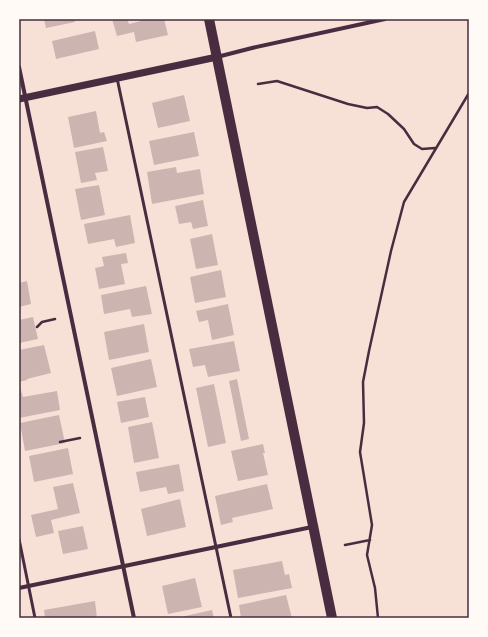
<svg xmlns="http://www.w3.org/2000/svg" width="488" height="637" font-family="'Times New Roman',serif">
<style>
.building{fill:#ccb4b1}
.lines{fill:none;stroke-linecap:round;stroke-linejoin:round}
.path{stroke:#4a2c40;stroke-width:2.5}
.service{stroke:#4a2c40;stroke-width:3}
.minor{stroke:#4a2c40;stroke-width:4}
.tertiary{stroke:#4a2c40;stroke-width:7}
.primary{stroke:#4a2c40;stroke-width:10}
.neatline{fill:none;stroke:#4a2c40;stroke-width:1.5}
</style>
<rect width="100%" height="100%" fill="#f7e1d7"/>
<path class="building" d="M44 19H74L75 22 46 28Z
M112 19H127L129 24 141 21V19H164L168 35 136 42 134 32 117 36Z
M95 31 99 49 56 59 52 41Z
M184 95 190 121 158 128 152 103Z
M96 111 100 133 104 132 107 141 74 148 68 117Z
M194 132 199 156 154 165 149 141Z
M103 147 108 171 95 173 97 180 81 183 75 152Z
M176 167 177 173 200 169 204 194 152 204 147 172Z
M99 185 105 215 81 220 75 189Z
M203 200 208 226 193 229 191 222 179 224 175 206Z
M130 215 135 243 116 247 114 239 88 244 84 224Z
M212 234 218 265 196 269 190 239Z
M126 253 128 263 121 264 125 284 99 289 95 268 104 266 102 257Z
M221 270 226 297 195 303 190 277Z
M27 281 31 304 19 307V283Z
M146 286 152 314 132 317 130 309 104 314 101 295Z
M228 304 234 335 212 340 208 320 199 322 196 311Z
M33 317 38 339 19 343V320Z
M144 324 149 352 109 360 104 332Z
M234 341 240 371 208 377 205 365 193 367 189 349Z
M44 345 51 373 27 379V380L19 382V350Z
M151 359 157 387 117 396 111 368Z
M237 379 249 439 241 441 229 381Z
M19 384 23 397 57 391 60 410 19 418Z
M214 384 226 443 208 447 196 388Z
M145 397 149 417 121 423 117 402Z
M59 415 65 443 25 451 20 423Z
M152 422 159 458 134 463 128 427Z
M263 444 265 453H263L268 475 238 481 231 451Z
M68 448 73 474 34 482 29 456Z
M179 464 184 491 168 494 166 487 140 492 136 472Z
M73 483 80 513 51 520 54 533 36 537 31 515 58 509 53 487Z
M267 484 273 509 232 518 233 522 221 525 215 496Z
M180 499 186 527 147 536 141 509Z
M83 526 88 549 63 554 58 531Z
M282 561 285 575 289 574 292 588 238 598 233 570Z
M195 578 202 607 168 614 162 586Z
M286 595 292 618H241L239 605Z
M95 601 97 618H45L44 610Z
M212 610 214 618H181V617Z"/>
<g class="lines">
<path class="path" d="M258 84 277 81 348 104 367 108 377 107 388 114 404 129 414 144 422 149 435 148
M37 327 42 322 55 319
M60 442 80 438
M345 545 370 540
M378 618 375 588 367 555 372 525 360 452 364 423 363 382 369 351 391 251 404 202 469 93"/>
<path class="service" d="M117 78 231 618
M19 539 35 618"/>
<path class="minor" d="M217 57 252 48 385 19
M19 67 134 618
M19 588 312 527"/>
<path class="tertiary" d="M19 99 217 57"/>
<path class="primary" d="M209 19 332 618"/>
</g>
<rect width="488" height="637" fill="none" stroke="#fffaf5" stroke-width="40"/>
<rect x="20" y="20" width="448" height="597" class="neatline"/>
</svg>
